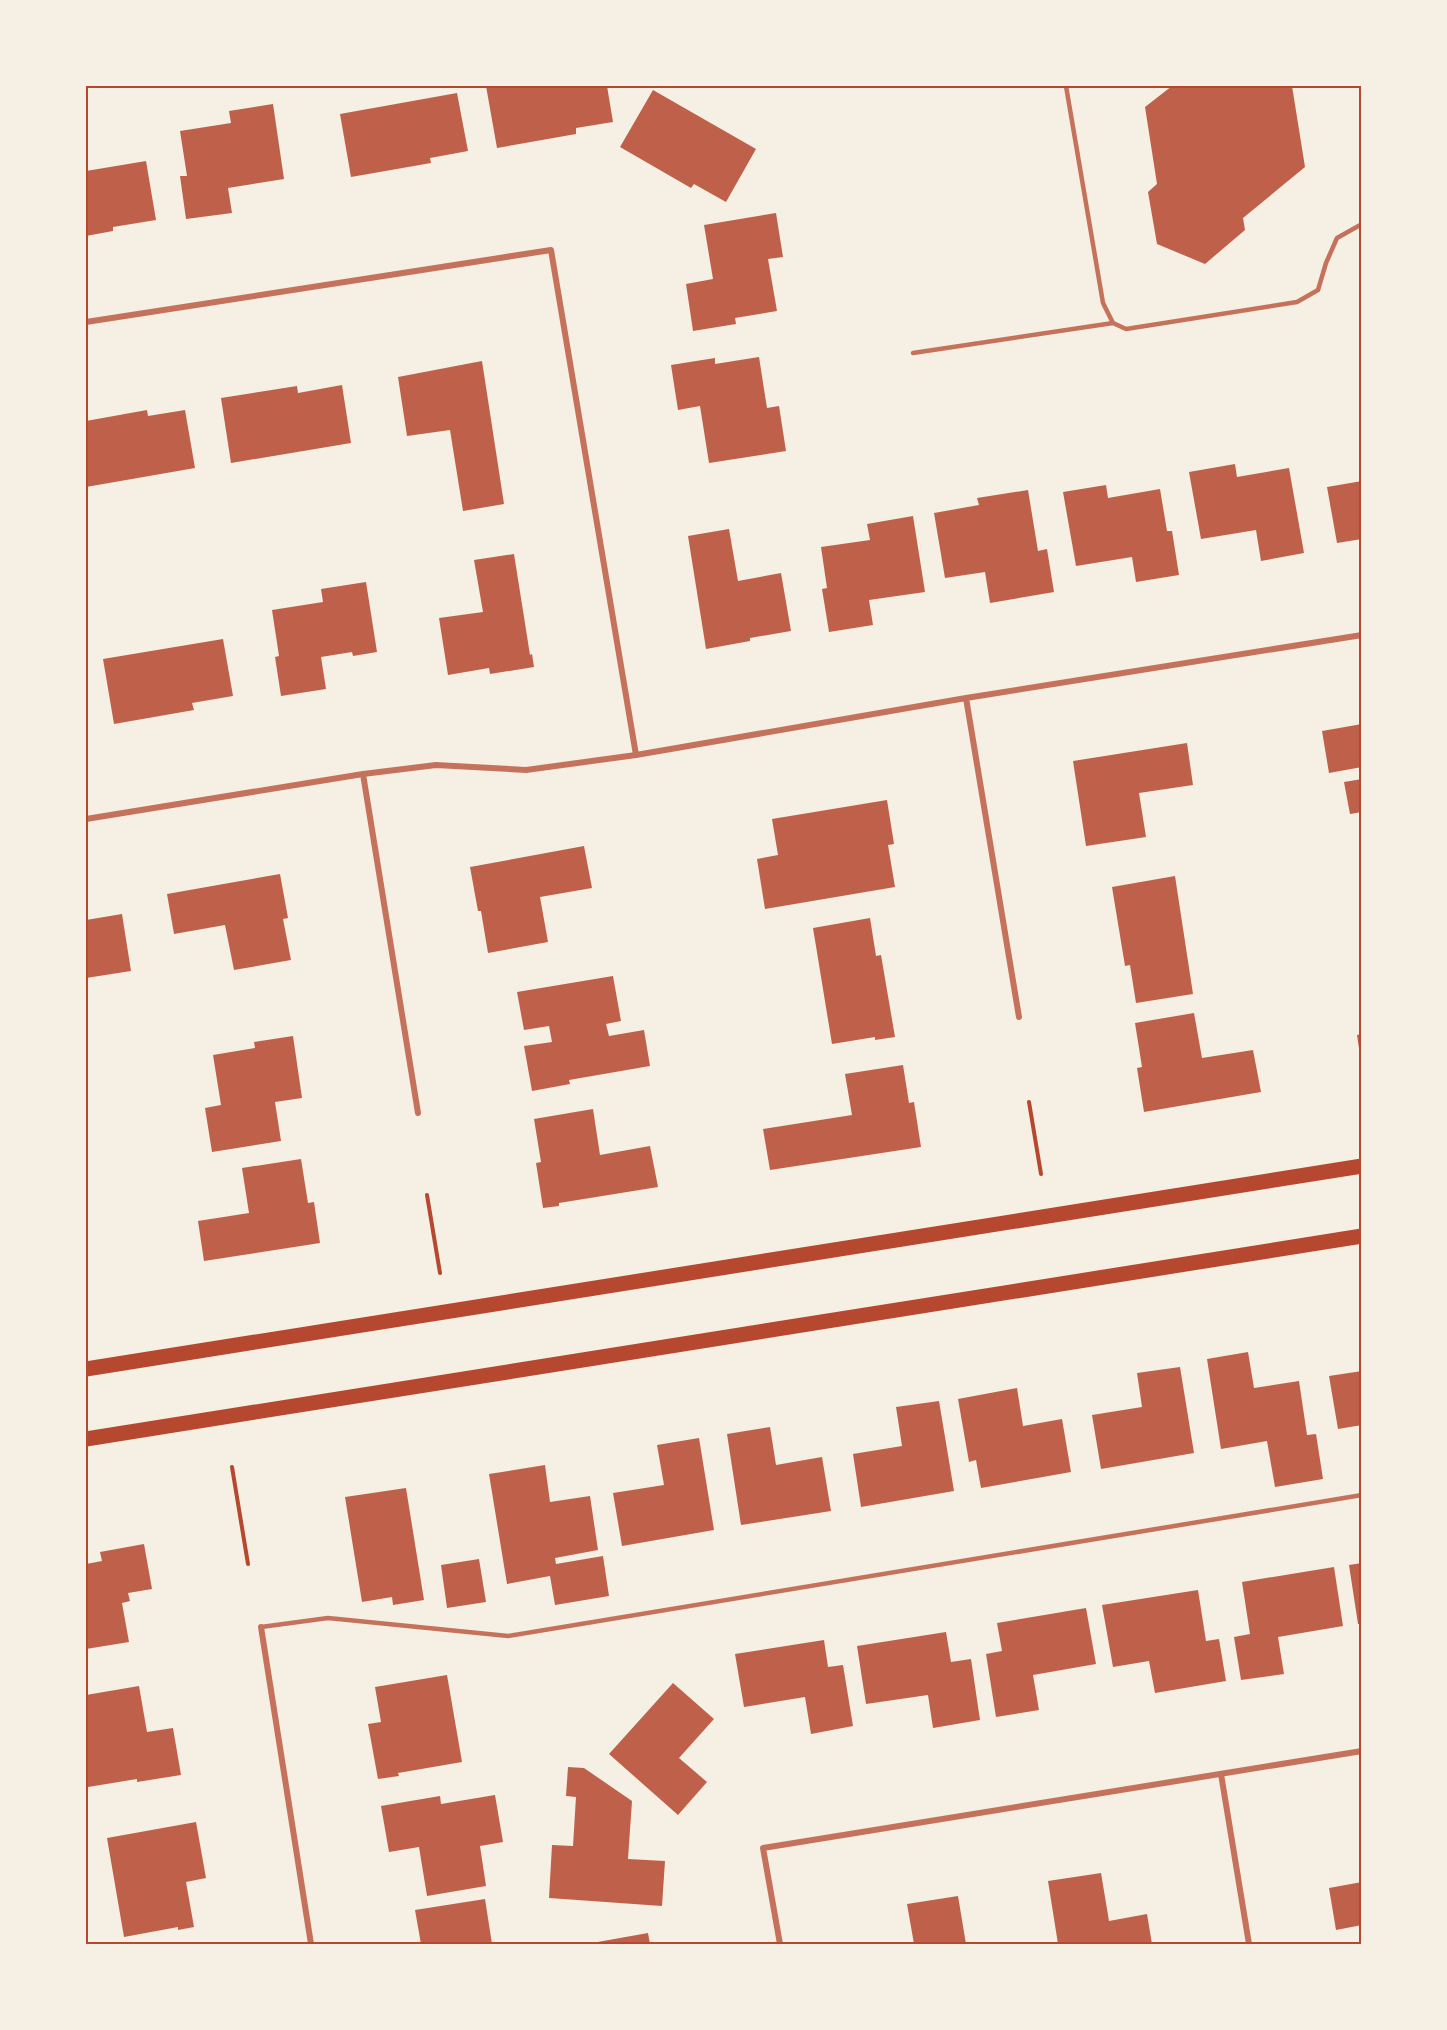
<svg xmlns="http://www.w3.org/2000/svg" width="1447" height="2030" font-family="'PT Sans Narrow',sans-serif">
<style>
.building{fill:#bf614a}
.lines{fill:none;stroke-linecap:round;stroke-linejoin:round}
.path{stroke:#b5482f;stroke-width:4}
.service{stroke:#c5725c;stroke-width:4.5}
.minor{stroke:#c5725c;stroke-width:6}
.primary{stroke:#b5482f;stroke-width:15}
.neatline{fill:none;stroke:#b5482f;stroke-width:2}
</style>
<rect width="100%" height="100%" fill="#f6efe4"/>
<path class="building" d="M486 86H607L613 122 576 128V134L497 148Z
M1172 86H1292L1305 167 1243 218 1245 230 1205 264 1157 244 1148 192 1157 184 1145 107Z
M653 90 756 149 726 202 694 184 691 188 620 147Z
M457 93 468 151 430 158 431 163 351 177 340 114Z
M273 104 284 179 228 188 232 213 186 219 180 176H187L180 131 231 123 229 111Z
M146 161 156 220 113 227V231L86 236V171Z
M776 213 783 257 768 259 777 311 735 318 736 324 693 331 686 284 713 279 704 225Z
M759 357 767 408 779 406 786 451 709 463 700 406 678 410 671 365 715 358V364Z
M482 361 504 504 463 511 450 430 407 436 398 377Z
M342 385 351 443 231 463 221 398 297 386 298 393Z
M147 410 148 416 185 410 195 468 86 487V421Z
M1235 464 1237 477 1289 468 1304 553 1261 561 1256 530 1201 539 1189 472Z
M1362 481V539L1337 543 1327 487Z
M1106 485 1108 498 1160 489 1167 531H1172L1179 575 1136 582 1132 557 1076 566 1063 492Z
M1028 490 1038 551 1047 549 1054 592 990 603 985 572 945 578 934 513 979 505 977 498Z
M913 516 925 592 869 600 873 625 829 632 822 589 827 588 821 547 870 540 867 524Z
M729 529 738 581 781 573 791 631 750 638V641L706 649 688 536Z
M514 554 530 655 532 654 534 667 490 674 489 668 448 675 439 618 483 612 474 560Z
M366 582 377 652 353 656 352 652 321 657 326 689 281 696 275 657 279 656 272 610 323 602 321 589Z
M223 639 233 696 192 703 194 710 114 724 103 659Z
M1362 724V767L1329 773 1322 731Z
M1187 743 1193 785 1139 793 1146 837 1086 846 1073 761Z
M1362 779V812L1350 814 1344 782Z
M887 800 894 844 888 845 895 887 765 909 757 859 778 855 772 819Z
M584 846 592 888 540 897 548 942 488 953 481 911H478L470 867Z
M280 874 288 918 283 919 291 960 234 970 225 925 174 934 167 894Z
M1175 876 1193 994 1136 1003 1130 965 1125 966 1112 887Z
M122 914 131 971 86 978V920Z
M870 918 876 956 881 955 895 1037 875 1040V1037L832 1044 813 928Z
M613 976 621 1021 606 1024 609 1036 644 1030 650 1066 569 1080 570 1084 532 1091 524 1046 552 1042 549 1026 524 1030 517 992Z
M1194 1013 1202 1058 1253 1050 1261 1092 1144 1112 1137 1068 1142 1067 1135 1023Z
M1362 1034V1055H1360L1357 1035Z
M293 1036 302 1098 275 1102 281 1141 212 1152 205 1108 221 1105 213 1055 255 1048 254 1042Z
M903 1065 909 1103 914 1102 921 1147 770 1170 763 1129 852 1115 845 1074Z
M593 1109 600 1155 650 1146 658 1187 559 1203V1206L543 1208 536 1163 541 1162 534 1119Z
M301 1159 308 1203 314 1202 320 1243 204 1261 198 1221 249 1213 242 1168Z
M1248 1352 1254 1388 1299 1381 1307 1435 1316 1434 1323 1479 1275 1487 1267 1441 1221 1449 1207 1359Z
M1180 1367 1194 1453 1101 1469 1092 1415 1142 1407 1137 1373Z
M1362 1371V1425L1338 1429 1329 1376Z
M1017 1388 1023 1426 1062 1419 1071 1472 981 1488 976 1460 969 1462 958 1399Z
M939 1401 954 1491 861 1507 853 1454 902 1446 896 1407Z
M770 1427 776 1465 822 1457 831 1511 741 1525 727 1434Z
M699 1438 714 1530 622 1546 613 1493 664 1485 657 1445Z
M545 1465 550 1502 590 1496 598 1550 555 1558 556 1564 603 1556 609 1596 555 1605 550 1576 507 1584 489 1474Z
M406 1488 424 1600 393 1605 392 1597 362 1602 345 1497Z
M144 1544 152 1589 128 1593 130 1601 122 1603 129 1642 86 1649V1564L102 1561 100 1552Z
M479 1559 486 1602 447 1608 441 1565Z
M1362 1563V1624H1358L1349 1565Z
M1334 1567 1343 1626 1278 1637 1284 1674 1241 1680 1234 1637 1250 1634 1242 1582Z
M1198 1590 1206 1641 1219 1639 1226 1681 1155 1693 1149 1661 1113 1667 1102 1605Z
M1086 1608 1096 1664 1033 1675 1039 1710 996 1717 986 1654 1002 1651 997 1623Z
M946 1632 951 1662 971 1659 980 1720 933 1728 928 1695 866 1704 857 1646Z
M824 1640 828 1667 843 1665 853 1726 811 1734 805 1697 744 1707 735 1654Z
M447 1675 462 1762 398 1773 399 1776 378 1779 368 1724 381 1722 375 1687Z
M673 1683 714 1719 679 1758 707 1782 678 1815 609 1754Z
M139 1686 147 1732 173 1728 181 1775 137 1782V1779L88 1787 86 1772V1695Z
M568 1767 584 1768 632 1801 628 1859 665 1861 662 1906 549 1898 552 1845 573 1846 576 1797 566 1796Z
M495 1795 503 1842 480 1846 486 1886 427 1896 419 1847 389 1852 381 1806 440 1796 441 1804Z
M196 1822 206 1878 186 1882 194 1927 178 1930V1927L124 1937 107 1838Z
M1101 1873 1109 1921 1147 1914 1152 1944H1058L1048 1881Z
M1362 1882V1925L1336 1930 1329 1888Z
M958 1896 966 1944H914L907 1904Z
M485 1899 492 1944H421L415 1910Z
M648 1933 650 1944H592V1943Z"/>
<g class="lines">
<path class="path" d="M1029 1102 1041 1174
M427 1195 440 1273
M232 1467 248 1564"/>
<path class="service" d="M1066 86 1103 303 1113 323 1126 329 1297 302 1318 290 1326 263 1337 238 1362 224
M913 353 1113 323
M261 1627 328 1618 508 1636 1362 1495"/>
<path class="minor" d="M86 322 551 250 636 755
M966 698 1019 1017
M363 774 418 1113
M86 819 363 774 436 765 526 770 636 755 966 698 1362 635
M261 1627 311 1944
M1221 1774 1249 1944
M780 1944 763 1848 1362 1751"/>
<path class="primary" d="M86 1369 1362 1166
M86 1439 1362 1236"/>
</g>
<rect width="1447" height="2030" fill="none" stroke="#f6efe4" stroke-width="174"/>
<rect x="87" y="87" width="1273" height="1856" class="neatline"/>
</svg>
